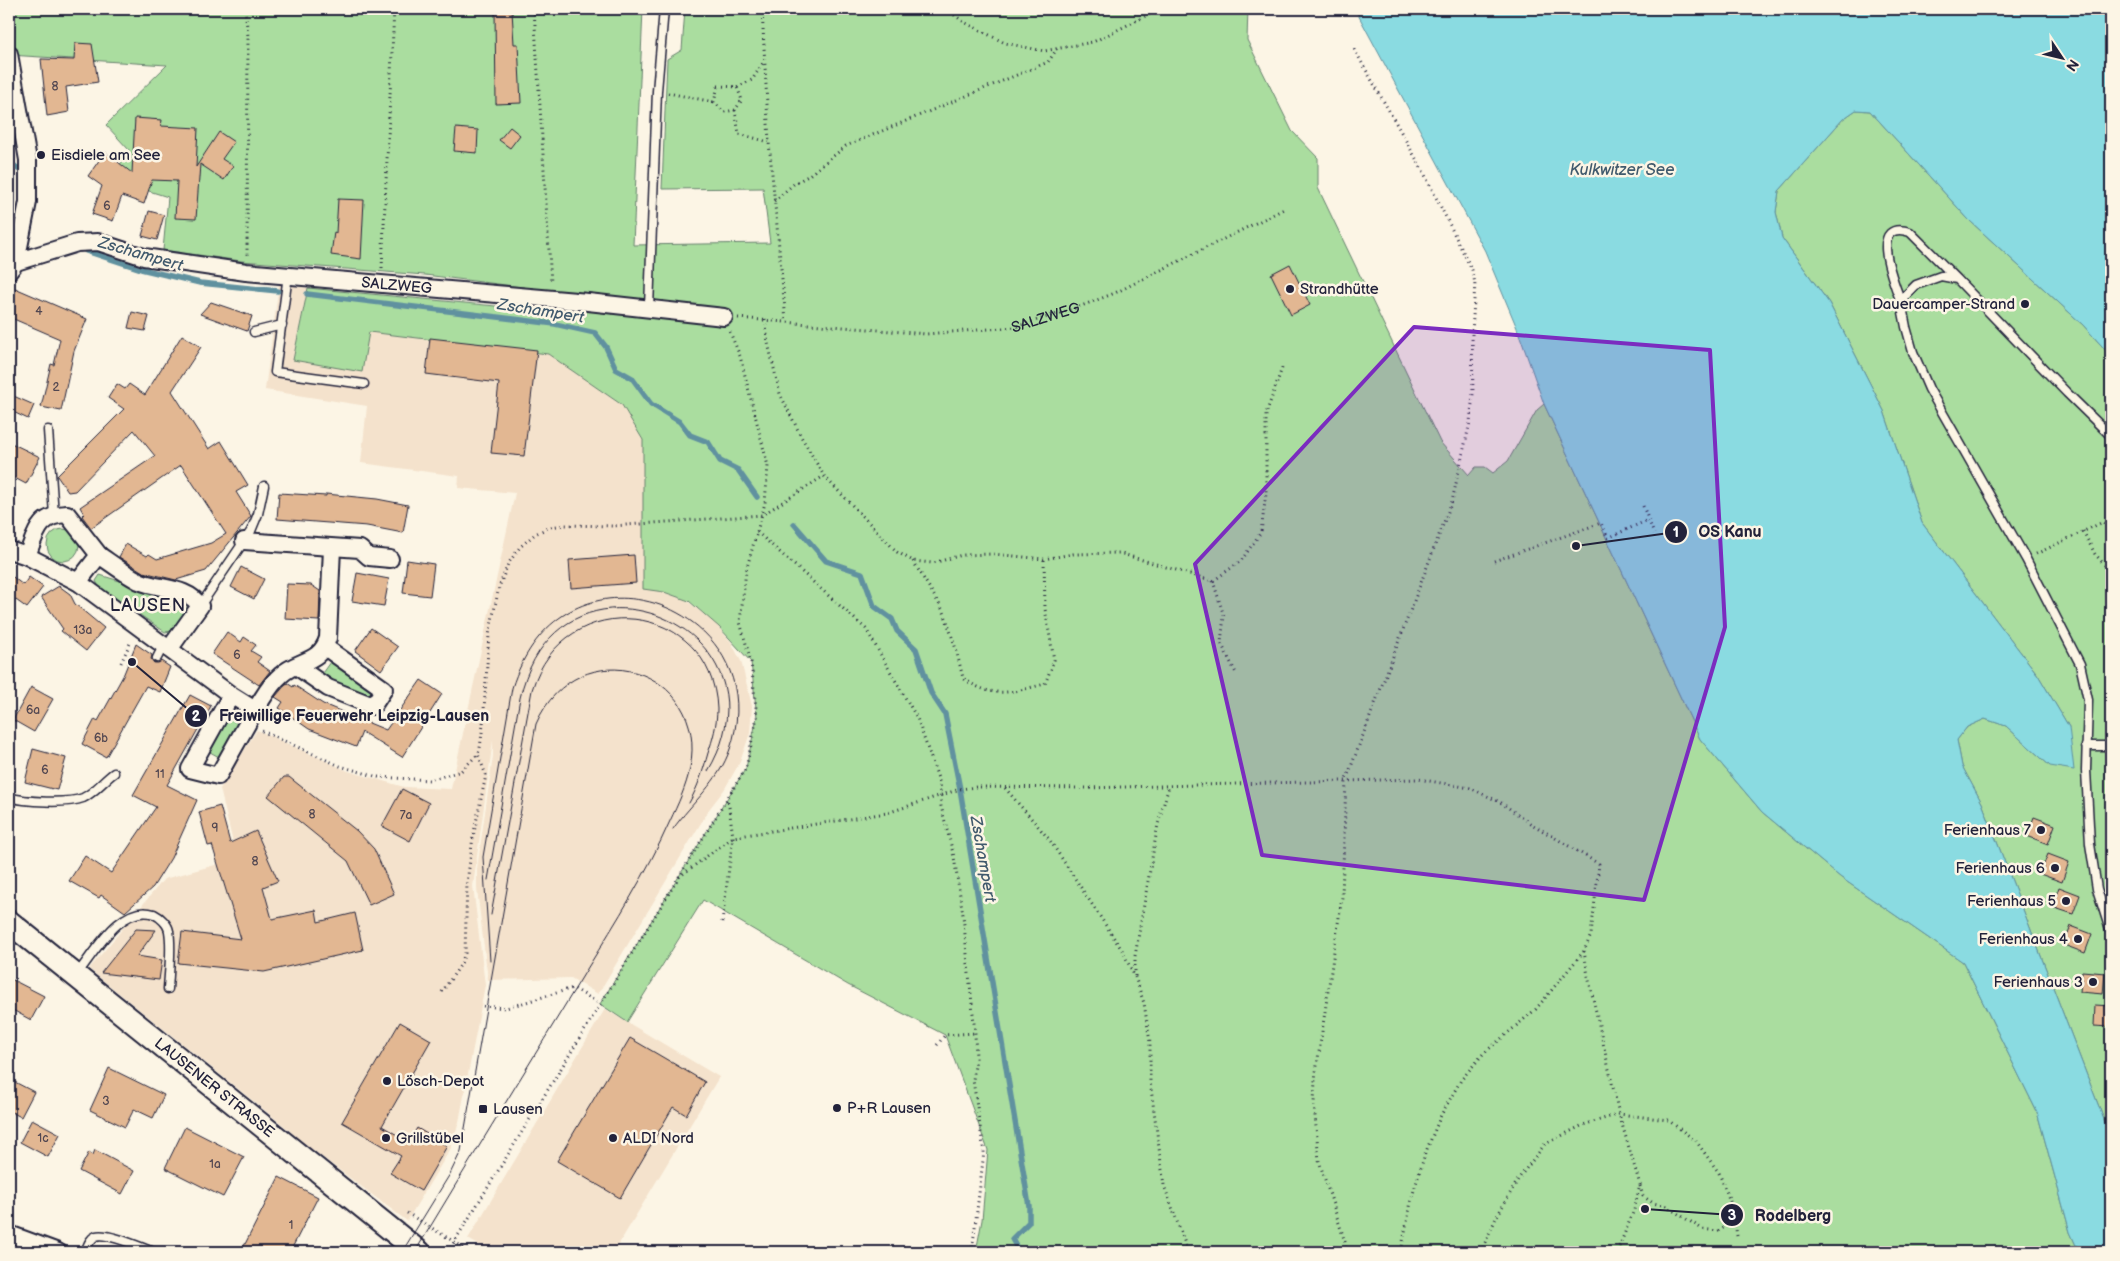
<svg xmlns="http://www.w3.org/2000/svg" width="2120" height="1261" font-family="'Balsamiq Sans',sans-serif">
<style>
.built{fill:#f4e2cc}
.green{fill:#aadd9f;stroke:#66806d}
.water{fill:#8adbe1;stroke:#60919f}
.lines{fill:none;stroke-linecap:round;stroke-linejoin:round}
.stream{stroke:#60919f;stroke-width:5.5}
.building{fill:#e2b792;stroke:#22223b}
.lane-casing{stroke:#22223b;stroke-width:11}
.street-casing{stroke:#22223b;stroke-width:20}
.secondary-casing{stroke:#22223b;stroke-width:26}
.path{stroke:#22223b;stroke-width:3;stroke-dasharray:1 4;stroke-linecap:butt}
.lane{stroke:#fcf5e5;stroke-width:8}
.street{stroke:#fcf5e5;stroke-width:16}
.secondary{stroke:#fcf5e5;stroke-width:22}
.tram{stroke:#22223b;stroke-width:1}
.marked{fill:#7b2cbf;fill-opacity:0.2;stroke:#7b2cbf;stroke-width:4;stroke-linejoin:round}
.poi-dot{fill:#22223b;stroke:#fcf5e5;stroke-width:2}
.labels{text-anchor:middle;stroke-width:5;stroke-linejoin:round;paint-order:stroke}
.number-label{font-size:12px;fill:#524751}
.poi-label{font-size:15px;fill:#22223b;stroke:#fcf5e5;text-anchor:start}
.street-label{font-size:15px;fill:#22223b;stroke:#fcf5e5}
.water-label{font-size:16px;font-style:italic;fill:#415a6d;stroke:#fcf5e5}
.quarter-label{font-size:18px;letter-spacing:1px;fill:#22223b;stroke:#fcf5e5}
.leader{fill:none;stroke:#22223b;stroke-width:2}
.callout-dot{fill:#22223b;stroke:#fcf5e5;stroke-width:2}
.mark-label{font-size:15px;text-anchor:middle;font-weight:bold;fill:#fff}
.callout-label{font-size:16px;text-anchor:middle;font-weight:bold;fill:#22223b;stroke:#fcf5e5;stroke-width:5;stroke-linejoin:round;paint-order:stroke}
</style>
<rect width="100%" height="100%" fill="#fcf5e5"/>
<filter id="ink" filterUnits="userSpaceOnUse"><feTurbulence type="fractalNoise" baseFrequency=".02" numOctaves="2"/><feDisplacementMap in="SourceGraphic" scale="10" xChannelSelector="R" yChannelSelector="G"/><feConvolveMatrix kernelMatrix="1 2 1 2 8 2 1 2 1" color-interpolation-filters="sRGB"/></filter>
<g filter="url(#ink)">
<path class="built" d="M279 284 308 288 293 360 369 332 548 354 622 405 643 440V585L686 600 715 623 731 642 741 661 752 706 750 733 740 762 724 790 710 808 598 994 571 978 488 980 477 889V869L493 756V740L473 886 485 985 459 1122 451 1148 407 1221 297 1138 288 1129 89 969 164 879 237 859 220 789 257 730 348 771 404 787 451 789 515 493 458 488 459 476 361 463 367 406 265 390Z
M605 1009 719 1077 614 1252H491L468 1239Z"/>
<path class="green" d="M9 9H643L633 245 770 243 763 188 662 189 667 59 682 50 685 9H1248L1247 40 1292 131 1318 158V188L1440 442 1469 475 1476 467H1485L1493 473 1508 461 1537 410 1544 404 1700 739 1762 812 1840 877 1963 962 2037 1112 2070 1232 2079 1252H976L982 1220 988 1150 945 1035 848 985 703 900 627 1022 600 1004 746 768 757 717 751 662 719 627 689 601 664 592 643 589V440L622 405 548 354 369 332 362 372 293 360 308 288 579 314 589 298 538 289 425 275 241 261 163 250 168 197 111 179 129 150 106 125 167 65 9 55Z
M1856 110 1870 111 1969 220 2083 325 2111 356V1138L1982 803 1962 766 1957 740 1967 727 1985 719 2006 726 2050 766 2069 727 2038 675 1922 523 1884 411 1829 303 1782 238 1776 212 1779 191 1843 119Z
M47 545a16 16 0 1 1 32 0a16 16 0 1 1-32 0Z
M100 575 179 599 185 602 187 611 172 631 165 632 99 587 96 581Z
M330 662 344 667 378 691 372 699 320 676Z
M228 718 238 723 219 757 210 752Z"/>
<path class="water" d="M1355 9H2111V356L2083 325 1969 220 1870 111 1856 110 1843 119 1779 191 1776 212 1782 238 1829 303 1884 411 1922 523 2038 675 2069 727 2074 770 2050 766 2006 726 1985 719 1967 727 1957 740 1962 766 1982 803 2111 1138V1252H2079L2070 1232 2037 1112 1963 962 1840 877 1762 812 1700 739 1544 404 1517 328 1485 251Z"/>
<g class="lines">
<path class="stream" d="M9 161 18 169
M86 251 141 269 200 283 278 291
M307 294 555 324 595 333 606 347 616 369 632 378 651 404 680 422 690 435 708 442 720 461 738 470 757 497
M794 524 826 561 862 573 874 606 892 619 897 631 916 649 931 693 945 714 960 789 1029 1206V1222L1012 1239 1019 1252"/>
</g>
<path class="building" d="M495 11H512L514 44H518L521 103 496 104Z
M75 43 92 44 98 82 66 87 69 112 47 116 41 59 74 60Z
M135 118 162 120 161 126 198 128 196 167 219 132 234 142 222 159 233 166 224 180 200 164 196 219 175 218 177 181 152 180 144 204 122 196 113 221 92 214 102 186 88 176 105 152 132 173Z
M510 127 520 135 510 148 499 140Z
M456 128 478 130 477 153 454 151Z
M338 199 364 200 361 259 331 255 334 232 336 233Z
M149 211 164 215 157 240 142 236Z
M1290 264 1310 305 1291 315 1271 274Z
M15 288 87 319 74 351 61 411 41 407 51 364 54 365 60 339 9 317V304Z
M211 302 252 316 247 331 200 314Z
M132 312 149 316 145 331 128 328Z
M182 335 201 347 172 391 209 449 221 441 248 485 236 492 251 516 206 571 176 580 143 572 119 557 126 544 147 556 149 554 157 559 211 543 226 534 181 465 91 528 82 516 84 514 80 507 155 456 134 430 75 491 68 492 57 476 124 409 108 398 117 384 125 389 129 384 145 395Z
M430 338 537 350 524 456 491 453 499 383 426 374Z
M9 394 34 405 28 419 9 410Z
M9 442 40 457 26 484 9 475Z
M279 493 326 496V494L377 499 408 505 403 533 367 526 277 519Z
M634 555 636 583 571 588 569 560Z
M407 560 434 564 430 596 403 593Z
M241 567 264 579 254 599 231 587Z
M357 573 389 579 384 606 352 601Z
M9 574 23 585 29 577 43 587 27 608 9 595Z
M287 584 311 585 320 591 319 621 285 619Z
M59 586 70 594 75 604 104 628 86 651 61 631 63 629 41 597Z
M371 628 398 647 381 670 355 651Z
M227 632 241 642 244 637 256 645 251 651 261 657 257 662 270 671 259 685 212 654Z
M136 644 152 655 151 659 154 663 161 661 170 667 160 692 146 686 106 757 82 744 95 719 98 721 123 676Z
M421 680 442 694 402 757 362 732 356 747 309 729 279 708 283 702 275 697 287 683 293 687 294 685 323 704 386 730Z
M31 687 53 699 34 732 13 720Z
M190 695 211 706 167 785 197 800 171 858 153 887 125 912 101 895 99 898 69 881 85 856 111 873 156 807 133 795Z
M33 749 66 758 57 790 25 782Z
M284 777H289L357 831 374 849 394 894 369 905 348 861 268 796Z
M402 789 429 803 410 841 382 826Z
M220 806 230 843 256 831 278 881 263 887 272 919 316 910 318 922 355 913 363 950 264 972 178 963 182 932 241 939 212 845 208 846 199 812Z
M2034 817 2055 825 2048 844 2027 836Z
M2048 854 2069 862 2062 882 2040 874Z
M2059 887 2080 895 2073 914 2052 907Z
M2071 926 2092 934 2085 953 2064 945Z
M136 929 156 930 137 956 162 960 159 980 101 973Z
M2082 971 2105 973 2103 994 2080 992Z
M9 978 44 996 31 1020 9 1008Z
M2095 1005 2111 1006V1027L2094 1026Z
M400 1022 431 1040 382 1126 409 1142 417 1128 447 1146 421 1191 390 1173 401 1156 342 1122Z
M630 1038 705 1082 686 1115 673 1107 620 1198 557 1161Z
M109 1068 164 1095 153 1118 134 1109 125 1127 90 1110Z
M9 1079 34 1092 21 1117 9 1111Z
M32 1119 60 1134 48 1157 20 1142Z
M185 1127 244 1157 223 1197 165 1168Z
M95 1150 134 1171 122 1194 79 1171 89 1152 93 1155Z
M279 1177 318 1197 290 1252H241Z"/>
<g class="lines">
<g class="lane-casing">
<path id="lane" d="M288 275 275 372 364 384
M1902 305C1896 287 1865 218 1910 232L1957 279
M649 308 657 91 664 9
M254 332 282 325
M48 430 54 515
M2111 436 2067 393 1957 279 1941 276 1916 285 1904 297 1902 307 1906 327 1913 352 1929 389 2026 559 2080 664 2088 700 2086 770 2090 844 2097 889 2111 933
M200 606 251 531 258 514 264 486
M157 658 164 644
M2086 746H2111
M9 797C24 802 68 804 83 798 94 793 104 780 114 773
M77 974C95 952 121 903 154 914 160 917 168 924 169 931 172 948 169 972 168 989
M85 1252C88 1246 89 1239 96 1236 107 1232 142 1248 154 1252"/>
</g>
<g class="street-casing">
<g id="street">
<path d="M9 54 28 160V202L16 262"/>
<path id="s2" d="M9 271 16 262 77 243 98 242 144 257 246 272 588 302 724 317"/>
<path d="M244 541 360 549 369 557 390 559"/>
<path d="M9 550 27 556 78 582 231 695 255 710 218 776 190 769 231 695"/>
<path d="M99 555C112 564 125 574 139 581 160 590 187 586 200 606L170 648"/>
<path d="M27 556C36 533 38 515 67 514L99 555 78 582"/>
<path d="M296 666 328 688 373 706 384 689 325 647"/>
<path d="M255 710C263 698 270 684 281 675 298 659 320 664 328 638L332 548"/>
<path d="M9 1234 58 1252"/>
</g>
</g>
<g class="secondary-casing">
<g id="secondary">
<path id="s3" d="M9 922 419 1252"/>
</g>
</g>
<g class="path">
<path d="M245 9 248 36 247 256"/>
<path d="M534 9 551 283"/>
<path d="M762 9 769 142 786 321"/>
<path d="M946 9 964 22 1005 43 1044 51 1093 42 1160 9"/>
<path d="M718 86 737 87 742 100 735 110 724 112 714 102Z"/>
<path d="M737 87 752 80 763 63"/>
<path d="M668 93 714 102"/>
<path d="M735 110 739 134 769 142"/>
<path d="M774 201 795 183 808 176 846 146 1048 62 1057 49"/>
<path d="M382 268 394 9"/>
<path id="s1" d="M738 318 926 334 1015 327 1076 308 1115 293 1284 209"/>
<path d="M765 319 768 343 780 394 802 438 824 476 897 552 913 561 933 563 962 555 993 554 1044 559 1073 554 1119 553 1213 581 1241 561 1261 532 1266 494V414L1282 368"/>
<path d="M1643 506 1654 534"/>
<path d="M2083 531 2095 554 2111 572"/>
<path d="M757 532 866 629 917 718 940 784 941 806 954 857 963 915 975 1033 976 1058 973 1080 984 1152 972 1252"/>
<path d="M2036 554 2103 522 2111 530"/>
<path d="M913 561 944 612 956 649 963 678C993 700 1012 692 1045 684L1054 660 1045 609 1044 559"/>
<path d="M1494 561 1601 523 1608 538 1648 520"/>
<path d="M1213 581 1224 616 1221 643 1236 673"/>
<path d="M121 663 131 641"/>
<path d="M262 731 340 766 378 777 430 780 461 771 478 754 480 748 483 725 489 635 499 587 508 564 520 547 535 534 550 527 565 525 613 526 762 515 824 476"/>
<path d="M1005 788 1049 839 1122 950 1135 977 1144 1003 1150 1042V1081L1164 1185 1188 1252"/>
<path d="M679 877 733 837 887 813 960 789 976 787 1087 788 1418 779 1470 788 1500 802 1530 823 1599 864 1591 935 1584 951 1536 1009 1483 1054 1461 1080 1441 1115 1425 1154 1412 1197 1401 1252"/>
<path d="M722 922 733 837 728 799"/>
<path d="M1584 951 1588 976 1619 1114 1640 1185 1634 1210 1617 1252"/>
<path d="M1135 976V956L1158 824 1169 786"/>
<path d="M442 992 461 964 465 953 467 883 473 837 486 775 478 754"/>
<path d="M483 1006 506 1008 573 988 600 1004"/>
<path d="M937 1045 945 1035 975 1033"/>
<path d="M1640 1186 1643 1196 1653 1203 1666 1206 1702 1229 1718 1231 1735 1221"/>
<path d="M407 1213 471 1252"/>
<path d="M448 1252 746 768 757 717 751 662 740 622 746 571 765 503 768 466 740 356 729 330"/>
<path d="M1346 1252 1345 1242 1319 1161 1314 1104 1315 1079 1342 897 1346 780 1452 501 1470 422 1473 394 1472 334 1475 283 1472 270 1423 171 1353 47"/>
<path d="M1481 1252 1496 1218 1519 1178 1545 1144 1583 1125 1619 1114 1668 1120 1696 1141 1719 1173 1733 1209 1737 1236"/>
</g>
<use href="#lane" class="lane"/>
<use href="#street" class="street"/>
<use href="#secondary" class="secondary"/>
<path class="tram" d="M488 880 520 698C558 529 795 626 708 771
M491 915 532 690C564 584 713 601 717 709 717 724 713 739 708 753 703 771 698 787 689 803
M490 961 483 857 512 688C564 524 778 609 730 749 719 782 692 802 673 829
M402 1252 450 1174 461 1151 536 724C578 627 710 669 690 768 686 787 678 804 670 821 647 873 617 920 587 969 530 1063 472 1157 415 1252"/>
</g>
</g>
<path class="marked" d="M1414 327 1710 350 1725 627 1644 900 1262 855 1195 564Z"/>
<g class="poi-dot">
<circle cx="41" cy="155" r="5"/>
<circle cx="1290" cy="289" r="5"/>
<circle cx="2025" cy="304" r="5"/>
<circle cx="2041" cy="830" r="5"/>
<circle cx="2055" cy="868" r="5"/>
<circle cx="2066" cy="901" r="5"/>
<circle cx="2078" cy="939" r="5"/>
<circle cx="2093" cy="982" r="5"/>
<circle cx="387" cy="1081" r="5"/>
<circle cx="837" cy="1108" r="5"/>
<rect x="478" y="1104" width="10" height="10" rx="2.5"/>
<circle cx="386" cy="1138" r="5"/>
<circle cx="613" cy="1138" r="5"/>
</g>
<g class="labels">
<g class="number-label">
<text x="55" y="90">8</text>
<text x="107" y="210">6</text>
<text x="39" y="315">4</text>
<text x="56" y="391">2</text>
<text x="83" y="634">13a</text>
<text x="237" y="659">6</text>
<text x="33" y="714">6a</text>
<text x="101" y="742">6b</text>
<text x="45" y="774">6</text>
<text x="160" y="778">11</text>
<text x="312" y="818">8</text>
<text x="406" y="819">7a</text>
<text x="215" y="832">9</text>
<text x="255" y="865">8</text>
<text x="106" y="1105">3</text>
<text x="43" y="1142">1c</text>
<text x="215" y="1168">1a</text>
<text x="291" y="1229">1</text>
</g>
<g class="poi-label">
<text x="51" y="160">Eisdiele am See</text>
<text x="1300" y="294">Strandhütte</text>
<text x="2015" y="309" text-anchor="end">Dauercamper-Strand</text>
<text x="2031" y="835" text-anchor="end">Ferienhaus 7</text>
<text x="2045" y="873" text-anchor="end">Ferienhaus 6</text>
<text x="2056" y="906" text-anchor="end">Ferienhaus 5</text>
<text x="2068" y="944" text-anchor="end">Ferienhaus 4</text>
<text x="2083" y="987" text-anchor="end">Ferienhaus 3</text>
<text x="397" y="1086">Lösch-Depot</text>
<text x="847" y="1113">P+R Lausen</text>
<text x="493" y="1114">Lausen</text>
<text x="396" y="1143">Grillstübel</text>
<text x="623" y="1143">ALDI Nord</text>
</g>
<g class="street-label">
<text dy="5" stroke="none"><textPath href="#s2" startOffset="399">SALZWEG</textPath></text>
<text dy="5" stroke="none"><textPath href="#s1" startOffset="310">SALZWEG</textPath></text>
<text dy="5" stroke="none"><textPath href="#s3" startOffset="264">LAUSENER STRASSE</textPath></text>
</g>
<g class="water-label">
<text x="1622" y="175">Kulkwitzer See</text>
<text transform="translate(141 253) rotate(16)" y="6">Zschampert</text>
<text transform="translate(541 310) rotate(9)" y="6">Zschampert</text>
<text transform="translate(984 859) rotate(80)" y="6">Zschampert</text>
</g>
<g class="quarter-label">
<text x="148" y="611">LAUSEN</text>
</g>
</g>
<path class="leader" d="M1576 546L1676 532M132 662L196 716M1645 1209L1732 1215"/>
<g class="callout-dot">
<circle cx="1576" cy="546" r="5"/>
<circle cx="132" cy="662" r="5"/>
<circle cx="1645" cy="1209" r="5"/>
<circle cx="1676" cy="532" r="12"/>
<circle cx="196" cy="716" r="12"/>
<circle cx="1732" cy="1215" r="12"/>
</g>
<g class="mark-label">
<text x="1676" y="537">1</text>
<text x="196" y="721">2</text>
<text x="1732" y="1220">3</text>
</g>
<g class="callout-label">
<text x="1730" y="537">OS Kanu</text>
<text x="354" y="721">Freiwillige Feuerwehr Leipzig-Lausen</text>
<text x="1793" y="1221">Rodelberg</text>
</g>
<rect width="2120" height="1261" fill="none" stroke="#fcf5e5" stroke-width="30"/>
<rect x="15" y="15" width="2090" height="1231" fill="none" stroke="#22223b" stroke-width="2" filter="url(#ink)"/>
<g transform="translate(2062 58) rotate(125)" stroke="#fcf5e5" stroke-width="4" paint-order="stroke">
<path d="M0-4L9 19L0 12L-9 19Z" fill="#22223b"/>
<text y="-8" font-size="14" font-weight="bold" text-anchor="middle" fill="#22223b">N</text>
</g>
</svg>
